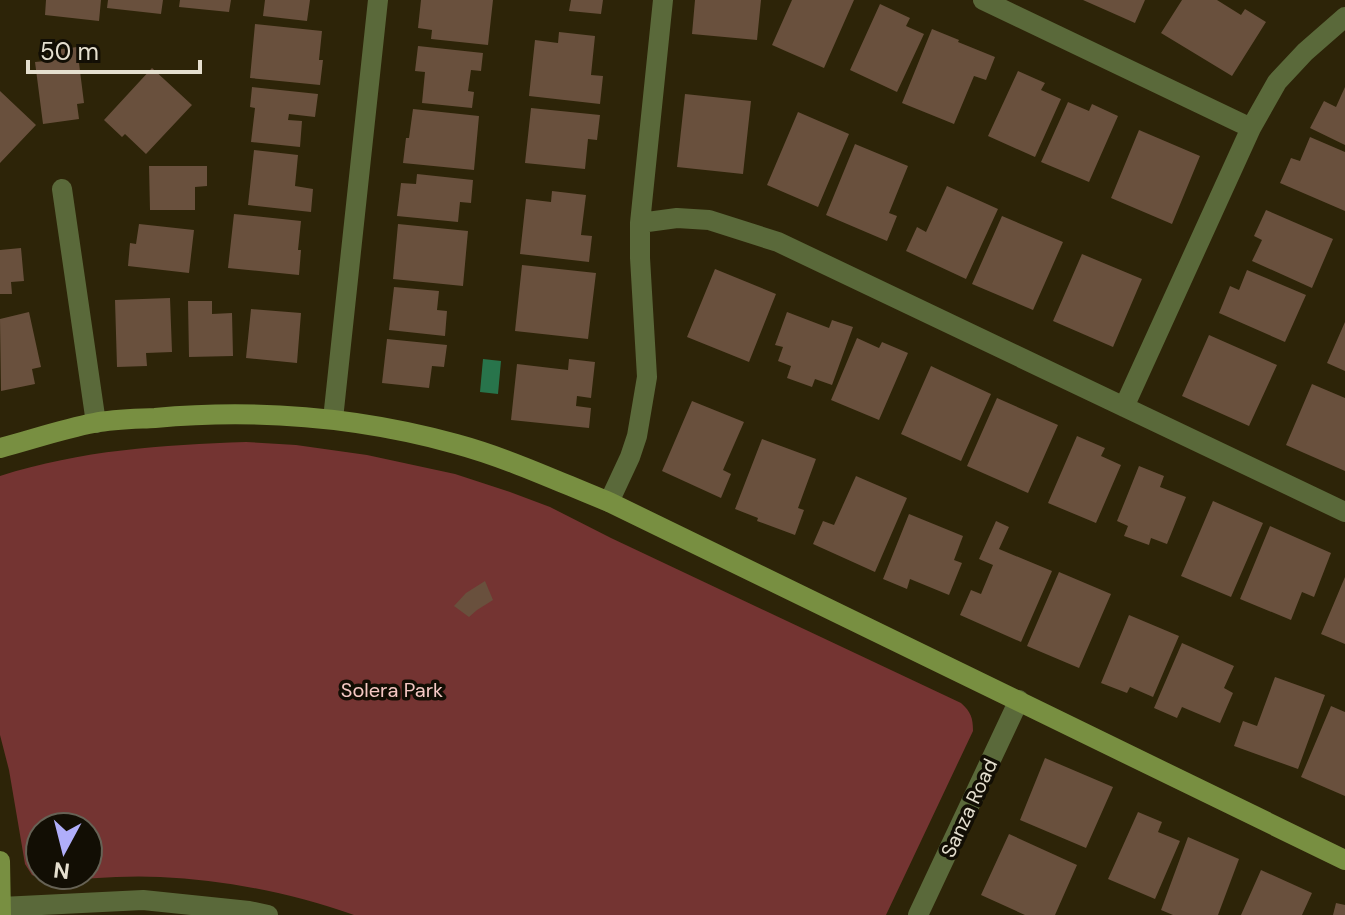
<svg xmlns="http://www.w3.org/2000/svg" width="1345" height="915" font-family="'DM Sans',sans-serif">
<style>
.green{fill:#743432;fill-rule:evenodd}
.water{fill:#28744b}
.building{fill:#69503d}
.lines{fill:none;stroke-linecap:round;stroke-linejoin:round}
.street{stroke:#5a693a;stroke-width:20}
.secondary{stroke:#788f41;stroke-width:20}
.labels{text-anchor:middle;stroke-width:7;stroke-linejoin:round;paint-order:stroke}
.park-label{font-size:20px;fill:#f5c8c4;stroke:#120e04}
.street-label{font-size:20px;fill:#e5dfcf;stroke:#120e04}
</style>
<rect width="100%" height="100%" fill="#2d2408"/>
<path class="green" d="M246 442 296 445 367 455 455 474 507 491 550 507 611 538 961 703C971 712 973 718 973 731L886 915H354C291 893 226 880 160 877 123 875 85 879 48 881L32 875 25 864 9 770 0 735V476C82 450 161 445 246 442ZM40 827H88V875H40Z"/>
<path class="water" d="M483 359 501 361 498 394 480 392Z"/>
<path class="building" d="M46 0H101L99 21 45 15Z
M108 0H163L161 14 107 8Z
M180 0H231L229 12 179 7Z
M265 0H310L307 21 263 16Z
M421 0H493L488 45 431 39 432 30 418 28Z
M571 0H603L601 14 569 11Z
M695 0H761L757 40 692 34Z
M792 0H854L824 68 772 45Z
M1083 0H1145L1135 23Z
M1182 0H1217L1241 15 1245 9 1266 22 1232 76 1161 33Z
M880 4 910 18 906 26 924 34 897 92 850 70Z
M255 24 322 31 319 60H323L320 85 250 78Z
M932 29 959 40 958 42 995 57 986 80 974 76 954 124 902 103Z
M559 32 595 36 591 75 603 76 600 104 529 96 535 40 558 43Z
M418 46 483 53 481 71 471 70 468 91 474 92 472 108 422 103 425 72 415 71Z
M77 47 84 103 77 104 79 119 43 124 35 62 56 60 55 50Z
M152 68 192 105 146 154 125 134 122 137 104 120Z
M1018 71 1045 83 1041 90 1061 99 1035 157 988 136Z
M252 87 318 94 315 117 289 114 288 120 302 121 300 147 251 142 255 108 250 107Z
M1345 87V145L1310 128 1324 101 1336 107Z
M0 91 36 125 0 163Z
M685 94 751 101 743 174 677 167Z
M1068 102 1089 111 1092 104 1118 116 1089 182 1041 162Z
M531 108 600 115 597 140 588 139 585 169 525 163Z
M413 109 479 116 474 170 403 163 406 138H409Z
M798 112 849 134 818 207 767 185Z
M1139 130 1200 156 1172 224 1111 198Z
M1310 137 1345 152V211L1280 183 1291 158 1300 161Z
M855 144 908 166 889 213 897 216 887 241 826 215Z
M254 150 298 155 295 186 313 189 311 212 248 205Z
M149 166H207V186L195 187V210H150Z
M417 174 473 180 471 203 460 202 458 222 397 216 401 183 416 184Z
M947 186 998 209 966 279 906 251 917 227 926 232Z
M552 191 586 195 581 235 592 236 589 262 520 254 526 199 551 202Z
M1266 210 1333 239 1312 288 1252 261 1262 240 1254 236Z
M234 214 301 221 298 250H301L299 275 228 268Z
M1002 216 1063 242 1033 310 972 284Z
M139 224 194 230 189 273 128 266 130 243 136 244Z
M398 224 468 231 463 286 393 279Z
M21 248 24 281 11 282 12 294H0V250Z
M1082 254 1142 279 1113 347 1053 321Z
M522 265 596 273 588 339 515 331Z
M715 269 776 294 749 362 687 337Z
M1247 270 1306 295 1285 342 1219 313 1230 286 1239 290Z
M394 287 439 291 437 310 447 311 445 336 389 330Z
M170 298 172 352 146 353 147 366 117 367 115 300Z
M188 301H212V314L232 313 233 356 189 357Z
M251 309 301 313 297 363 246 358Z
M29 312 41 367 32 369 35 384 1 391 0 319Z
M787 312 829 328 832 320 853 327 832 385 815 379 812 387 787 378 791 366 778 361 783 347 775 345Z
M1345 322V371L1327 363Z
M1209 335 1277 365 1249 426 1182 396Z
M857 338 879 348 882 342 908 353 879 420 831 400Z
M387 339 447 345 444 367 432 366 429 388 382 383Z
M569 359 595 362 591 398 577 396 576 406 591 408 589 428 511 420 517 364 568 370Z
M931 366 991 394 961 461 901 434Z
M1312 384 1345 398V471L1286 445Z
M997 398 1058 425 1028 493 967 466Z
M692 401 744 422 723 470 731 474 721 498 662 471Z
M1077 436 1105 448 1101 456 1121 465 1096 523 1048 503Z
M762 439 816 459 798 508 804 510 795 535 757 521 758 518 735 509Z
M1139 466 1164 476 1160 487 1186 497 1167 544 1151 538 1149 545 1124 536 1128 526 1117 521Z
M856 476 907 498 875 572 813 544 823 521 834 525Z
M1213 501 1263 523 1231 597 1181 576Z
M909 514 963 536 954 560 962 563 949 595 910 579 907 589 883 579Z
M996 521 1009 527 999 549 1052 571 1021 642 960 615 971 590 981 594 993 565 979 559Z
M1270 526 1331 553 1314 597 1302 592 1291 620 1240 599Z
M1059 572 1111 594 1079 668 1027 646Z
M1345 577V644L1321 634Z
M485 581 493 600 477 610 469 617 454 606 466 593Z
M1129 615 1179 636 1153 697 1130 687 1127 693 1101 683Z
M1182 643 1234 666 1224 688 1233 693 1220 723 1182 707 1177 718 1154 708Z
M1275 677 1325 695 1298 769 1234 746 1243 721 1257 726Z
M1331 706 1345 712V796L1301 777Z
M1045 758 1113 787 1086 848 1020 820Z
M1138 812 1162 822 1158 832 1180 841 1155 899 1108 879Z
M1009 834 1077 865 1055 915H1025L981 895Z
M1188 837 1239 859 1218 915H1173L1161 910Z
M1261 870 1312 893 1302 915H1241Z
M1336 903 1345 905V915H1333Z"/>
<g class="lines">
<path class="street" d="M983 0 1251 128
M62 189 96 423
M640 223 677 218 709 220 778 242 1345 512
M1124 407 1251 128 1277 82 1305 52 1345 17
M333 419 378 0
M609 502 630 457 637 436 647 377 640 258V223L663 0
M1 907 143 900 249 911 268 915
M918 915 1019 700"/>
<path class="secondary" d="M0 448C31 440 62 429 94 423 114 419 135 419 155 418 255 409 358 417 456 444 508 458 559 482 609 502L1345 860
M0 861 1 915"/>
</g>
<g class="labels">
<g class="park-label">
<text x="392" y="697">Solera Park</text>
</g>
<g class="street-label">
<text transform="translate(969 808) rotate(-65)" y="7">Sanza Road</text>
</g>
</g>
<g transform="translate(64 851) rotate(187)"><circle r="38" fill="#120e04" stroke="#666255" stroke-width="2"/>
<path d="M0-6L14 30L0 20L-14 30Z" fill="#b0aefa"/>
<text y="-12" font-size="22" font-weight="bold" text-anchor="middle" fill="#e5dfcf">N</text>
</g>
<path d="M28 60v12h172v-12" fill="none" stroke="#e5dfcf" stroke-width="4"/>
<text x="40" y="60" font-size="24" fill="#e5dfcf" stroke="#120e04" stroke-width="6" paint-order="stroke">50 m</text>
</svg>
